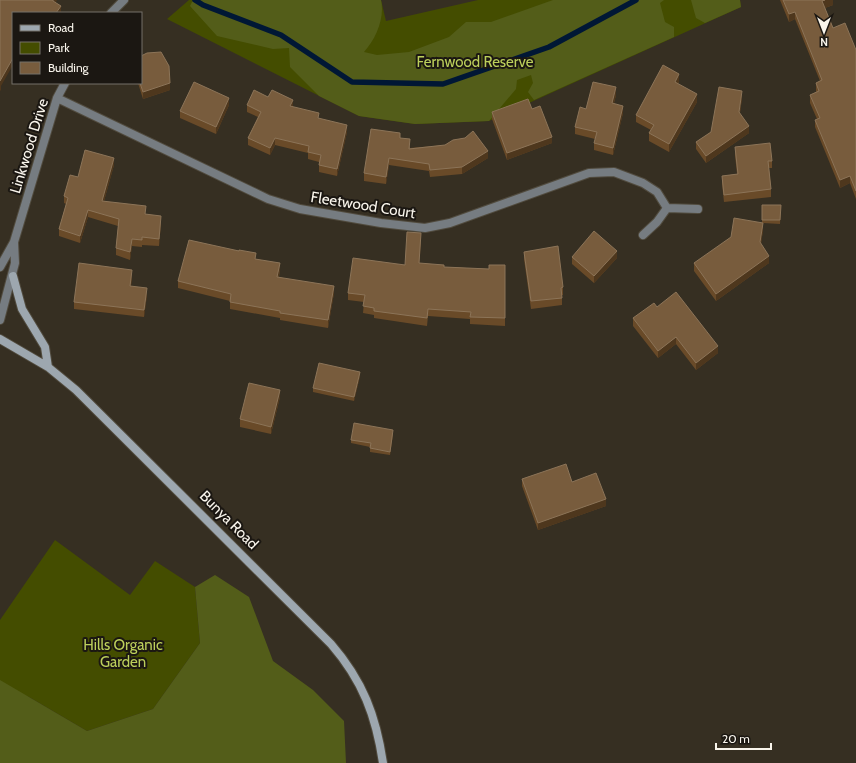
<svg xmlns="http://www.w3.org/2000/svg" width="856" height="763" font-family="Cabin,sans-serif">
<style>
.green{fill:#444d00}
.forest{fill:#535d19}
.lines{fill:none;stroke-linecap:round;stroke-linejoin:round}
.stream{stroke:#001735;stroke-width:5.5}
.street-casing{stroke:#514b3e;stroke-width:10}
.secondary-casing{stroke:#514b3e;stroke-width:10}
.street{stroke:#767c81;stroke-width:8}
.secondary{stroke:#9da7af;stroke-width:8}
.wall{fill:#694a28}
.shaded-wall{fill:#4e371d}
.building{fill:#785c3d;stroke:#8c7458}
.labels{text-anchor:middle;stroke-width:4;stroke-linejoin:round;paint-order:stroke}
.park-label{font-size:15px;fill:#bccf5b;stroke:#1b1712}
.street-label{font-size:15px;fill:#f9f5ec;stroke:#1b1712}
</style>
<rect width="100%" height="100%" fill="#362f22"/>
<path class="green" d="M189 0H381L386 21 478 0H740L741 7 489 121 415 124 359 116 167 19Z
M55 540 130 595 155 561 195 587 200 643 153 709 87 731 29 697 0 686V620Z"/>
<path class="forest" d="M193 0H381C385 18 376 39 364 52L377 55 409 52 449 37 466 22H491L553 0H664L660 3 665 22 674 27V37L534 100 528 92 533 83 531 75 517 80 516 89 489 121 415 124 359 116 319 96 290 67 289 48 273 49 217 36 190 6Z
M691 0H740L741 7 705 23 696 18Z
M215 575 249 597 273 661 313 690 344 721 346 763H0V680L87 731 153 709 200 643 195 587Z"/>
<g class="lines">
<path class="stream" d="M195 0 203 5 281 35 352 82 443 84 549 47 636 0"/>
<g class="street-casing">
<path id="street" d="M111 13 124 0
M57 98 268 199 300 209 381 223 425 228 450 223 589 173 614 172 643 183 657 192 667 208
M643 235 657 222 667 208 698 209
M0 267 14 242 57 98 65 83
M0 320 15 263 14 242"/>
</g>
<g class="secondary-casing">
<path id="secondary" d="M13 276 22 309 45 347 48 367
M0 339 48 367 76 390 331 644C363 681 376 716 383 763"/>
</g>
<use href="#street" class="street"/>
<use href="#secondary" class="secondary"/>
</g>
<path class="wall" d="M780 0H833V5L825 8 833 28 856 50V199L850 183 840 188 815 127V120L817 119 810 103V95L816 92V83L820 81 795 19 789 22Z
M679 81 678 84 697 102 669 152 649 141V133L651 130 636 122V115Z
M138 83H141L170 90 143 99Z
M616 95 614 103 623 113 613 155 594 150V143L595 139 575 134V127L586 109Z
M268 97 293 107 347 132 337 176 319 172V162L308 159V153L275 145 270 155 248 145V138L258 117 247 112V105Z
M742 98 740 113 749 133 706 163 696 149V142L711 132Z
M229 105 216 134 180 118V111Z
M532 109 552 143 507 160 492 119V112Z
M400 138 410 147V148L445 145 465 138 488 158 462 174 430 177 429 171 389 165 386 184 364 181V173Z
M735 147 772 161V168H769L771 189V197L724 202 722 184V176L737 174 735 155Z
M114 165 104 201 146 214 161 223 159 246 142 245V247L132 246 130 260 116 255V248L118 226 88 217 80 243 59 236V229L66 204 64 203V196L78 177Z
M762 205H781L780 224 763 223V230L761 244 769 263 716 301 694 271V263L762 223Z
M421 240 419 263 444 267 489 269 505 265V326L470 324V319L428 316 427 326 374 318V315L363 313 364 302 348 300V293L405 265Z
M524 252 563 287V295H562V305L531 309 524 259Z
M572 257 617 258 594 283 572 264Z
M256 259 280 270 279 277 334 293 328 328 280 320V318L230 309V301L178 288V281Z
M132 277 131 286 147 295 144 317 74 309V302Z
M657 307 718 353 696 370 676 344 658 358 633 326V318Z
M360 376 354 401 313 392V388Z
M280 397 271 434 240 427V419Z
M393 434 390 455 370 452V447L351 443V440Z
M522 479 572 482 606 506 538 530 522 486Z"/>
<path class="shaded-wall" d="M53 0H57L53 8Z
M825 0H833V5L822 9V1Z
M61 6V13H56Z
M795 12V19L789 22V14Z
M13 58V65L1 86V90L0 91V81Z
M679 74V81L675 89V82Z
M170 83V90L143 99V92Z
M616 87V95L612 110V103Z
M742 91V98L739 119V112Z
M697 94V102L669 152V144Z
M229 98V105L216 134V127Z
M293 100V107L290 106Z
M623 106V113L613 155V148Z
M347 125V132L337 176V169Z
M749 126V133L706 163V156Z
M552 137V143L507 160V153Z
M275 138V145L270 155V148Z
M488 151V158L462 174V167Z
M114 158V165L102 208V201Z
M389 158V165L386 184V177Z
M850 176V183L840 188V180Z
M88 210V217L80 243V236Z
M161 216V223L159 246V239Z
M763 223V230L760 250V242Z
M421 233V240L419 270V263Z
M132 239V246L130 260V252Z
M617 251V258L594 283V276Z
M769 256V263L716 301V294Z
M280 263V270L277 284V277Z
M132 270V277L130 293V286Z
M334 286V293L328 328V320Z
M147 288V295L144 317V310Z
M676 337V344L658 358V351Z
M718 346V353L696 370V363Z
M360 372V376L354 401V397Z
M280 390V397L271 434V427Z
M393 430V434L390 455V452Z
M606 499V506L538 530V523Z"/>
<path class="building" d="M0 0H53V1L61 6 56 13H13V58L0 81Z
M783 0H825L822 1 833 28 845 23 856 50V191L850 176 840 180 815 120 820 118 810 95 819 91 816 83 822 80 795 12 789 14Z
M161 52 169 66 170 83 143 92 140 83H141V56L147 53Z
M663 65 679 74 675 82 697 94 669 144 649 133 654 125 636 115Z
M194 82 229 98 216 127 180 111Z
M593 82 616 87 612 103 623 106 613 148 594 143 597 132 575 127 580 107 586 109Z
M719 87 742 91 739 112 749 126 706 156 696 142 711 132Z
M254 90 268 97 272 90 293 100 290 106 319 113 318 118 347 125 337 169 319 165 321 155 308 152 309 146 275 138 270 148 248 138 261 112 247 105Z
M528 99 532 109 540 106 552 137 507 153 492 112Z
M371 129 400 133V138L410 139 409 149 445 145 453 140 465 138 473 131 488 151 462 167 430 170 429 164 389 158 386 177 364 173Z
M770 143 772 161H768L771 189 724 195 722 176 738 174 735 147Z
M85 150 114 158 102 201 146 206 145 214 161 216 159 239 142 237V240L132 239 130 252 116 248 119 219 88 210 80 236 59 229 68 198 64 196 70 175 78 177Z
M762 205H781L780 220H762Z
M734 218 763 223 760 242 769 256 716 294 694 263 731 237Z
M594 231 617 251 594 276 572 257Z
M407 232 421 233 419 263 444 265V267L489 269V265H505V318L470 317 471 312 428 309 427 318 374 311V308L363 306 365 295 348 293 353 258 405 265Z
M189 240 239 251V250L256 253 255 259 280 263 277 277 334 286 328 320 280 313V311L230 302 231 294 178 281Z
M558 246 563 287 561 288 562 298 531 301 524 252Z
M79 263 132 270 130 286 147 288 144 310 74 302Z
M676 292 718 346 696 363 676 337 658 351 633 318 654 303 657 307Z
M319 363 360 372 354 397 313 388Z
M249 383 280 390 271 427 240 419Z
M354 423 393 430 390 452 370 448 371 443 351 440Z
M566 464 572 482 596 473 606 499 538 523 522 479Z"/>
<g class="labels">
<g class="park-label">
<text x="475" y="67">Fernwood Reserve</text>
<text x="123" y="650">Hills Organic<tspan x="123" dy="17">Garden</tspan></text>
</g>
<g class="street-label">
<text transform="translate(29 146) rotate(-73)" y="5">Linkwood Drive</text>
<text transform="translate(363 205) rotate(9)" y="5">Fleetwood Court</text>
<text transform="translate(229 520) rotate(45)" y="5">Bunya Road</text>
</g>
</g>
<rect x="12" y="12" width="130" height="72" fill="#1b1712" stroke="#747069"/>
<rect x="20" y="25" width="20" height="6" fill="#9da7af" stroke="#747069"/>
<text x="48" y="32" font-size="12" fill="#f9f5ec">Road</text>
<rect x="20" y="42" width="20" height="12" fill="#444d00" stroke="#747069"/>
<text x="48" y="52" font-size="12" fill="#f9f5ec">Park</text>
<rect x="20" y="62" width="20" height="12" fill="#785c3d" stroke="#747069"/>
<text x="48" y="72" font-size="12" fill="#f9f5ec">Building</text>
<g transform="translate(824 32) rotate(180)" stroke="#1b1712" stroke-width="3" paint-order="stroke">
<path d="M0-3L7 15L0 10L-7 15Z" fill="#f9f5ec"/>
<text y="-6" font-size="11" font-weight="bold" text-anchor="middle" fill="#f9f5ec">N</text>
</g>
<path d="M716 743v6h55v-6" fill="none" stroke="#f9f5ec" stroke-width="2"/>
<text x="722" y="743" font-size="12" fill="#f9f5ec" stroke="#1b1712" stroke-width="3" paint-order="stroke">20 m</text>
</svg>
